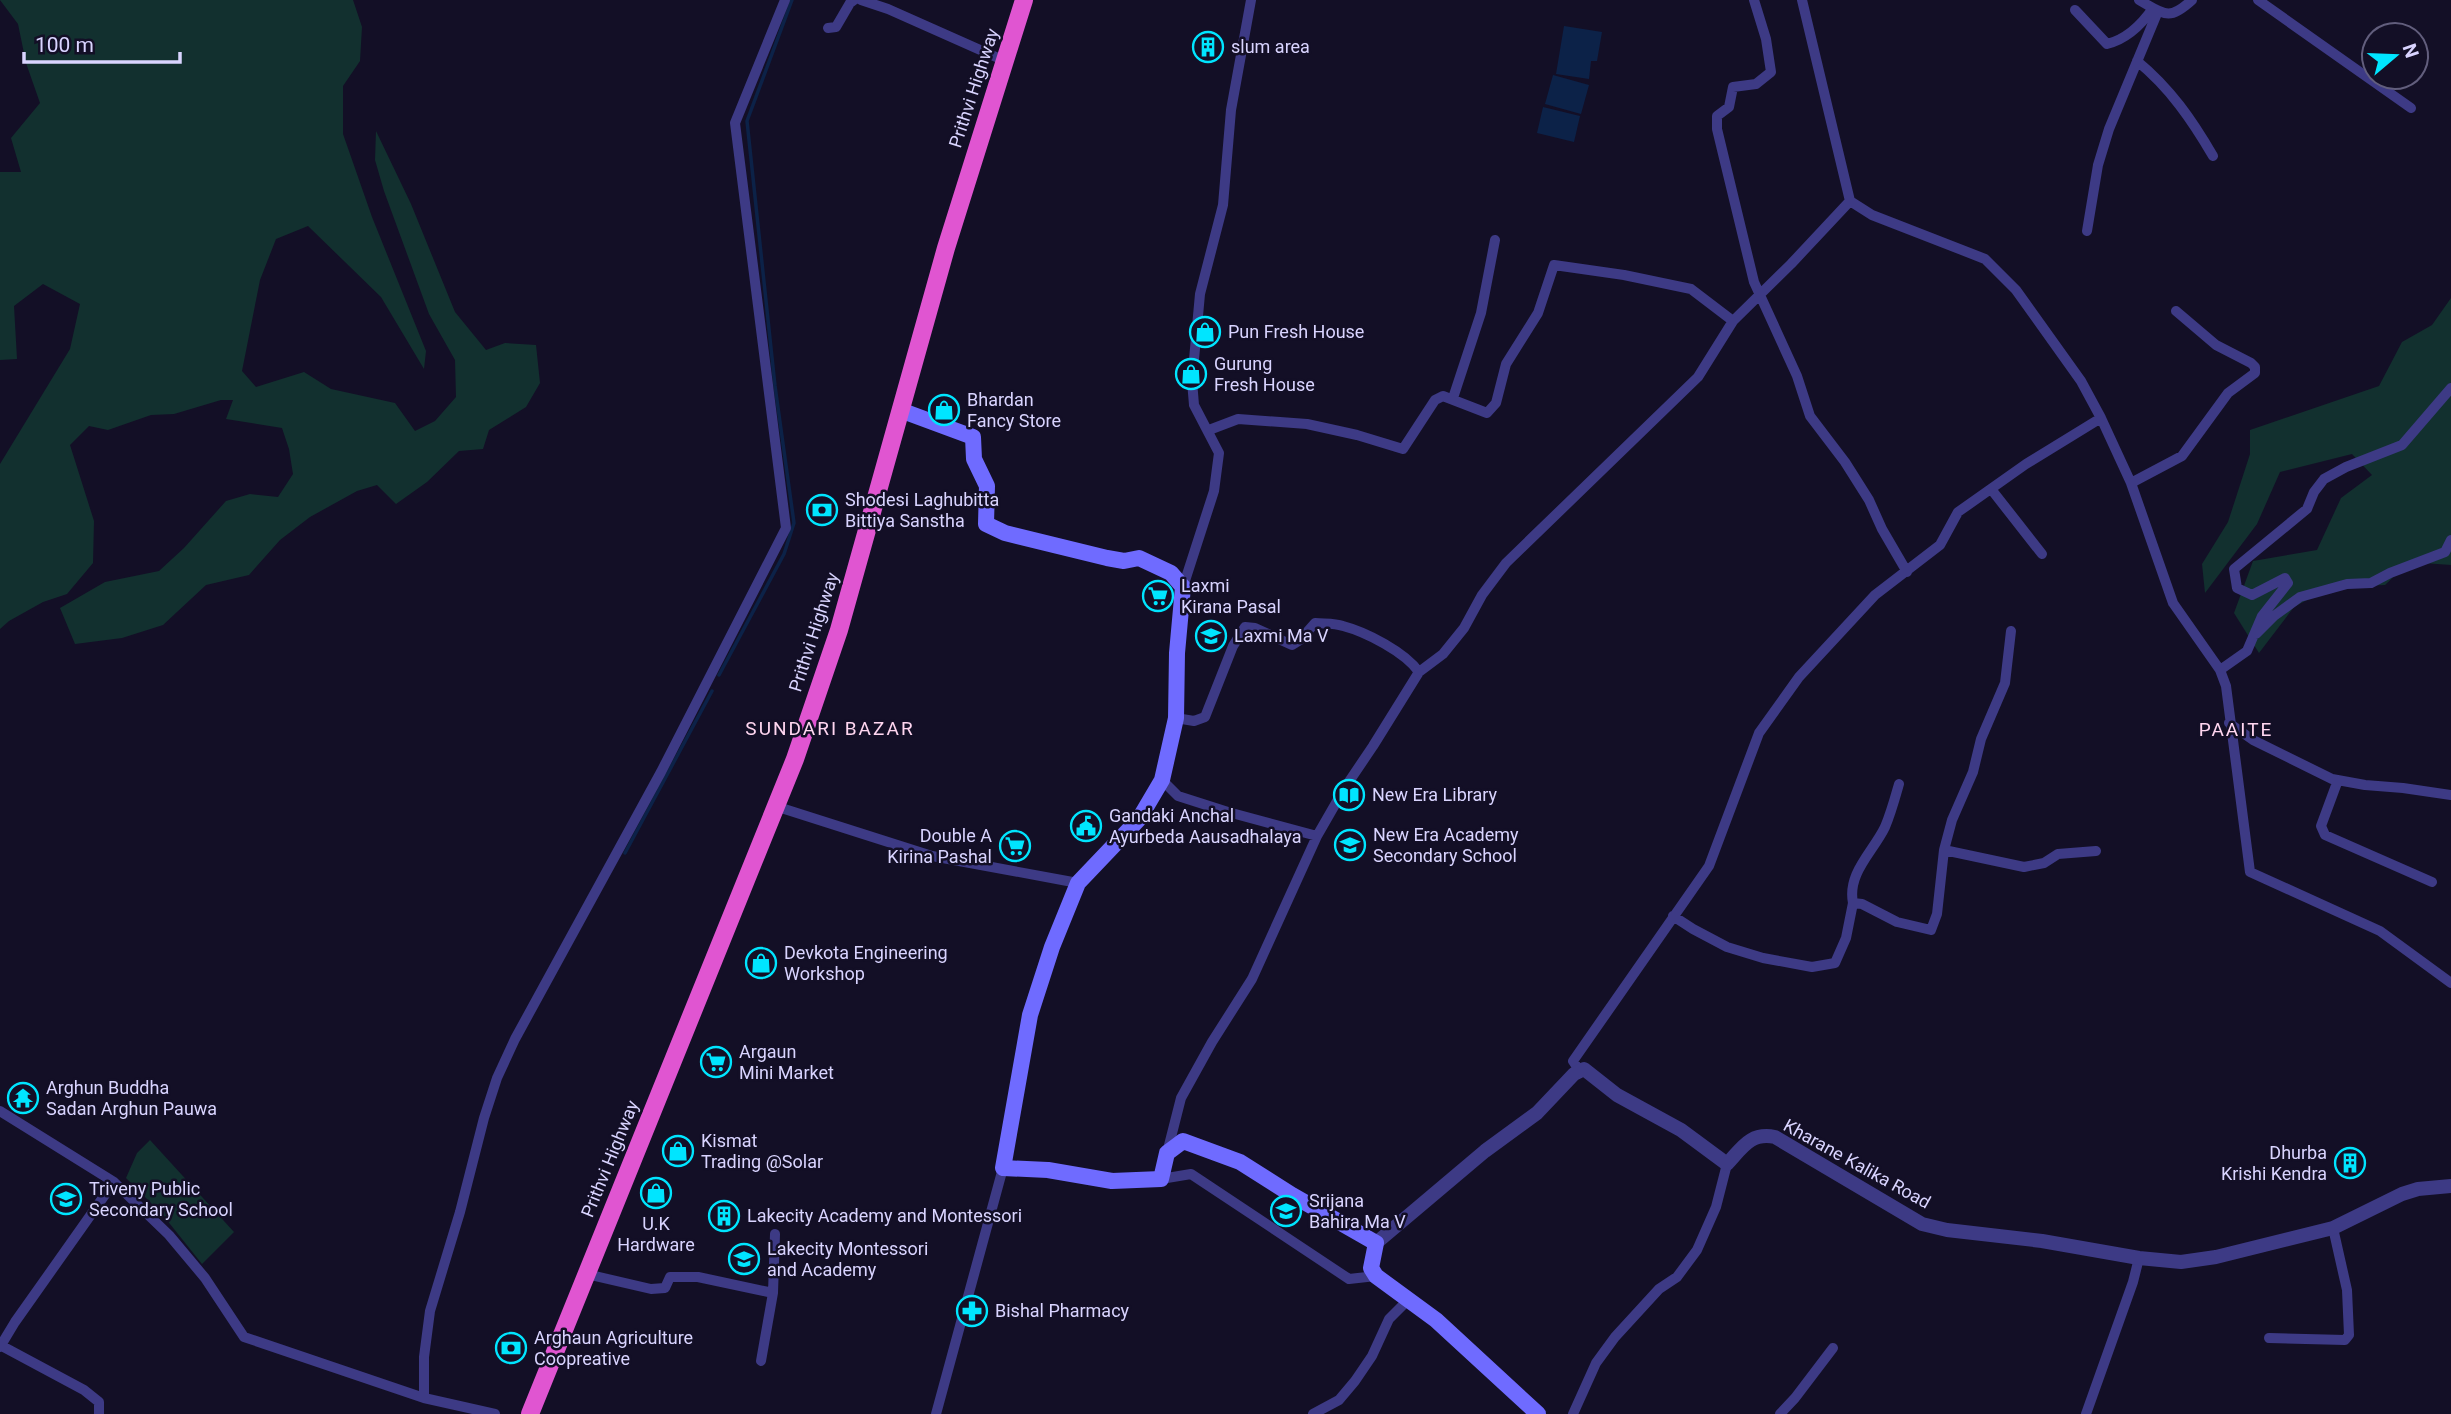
<svg xmlns="http://www.w3.org/2000/svg" width="2451" height="1414" font-family="Roboto,sans-serif">
<style>
.green{fill:#12302f}
.water{fill:#0c2248}
.lines{fill:none;stroke-linecap:round;stroke-linejoin:round}
.stream{stroke:#0c2248;stroke-width:3.5}
.minor{stroke:#3d3a85;stroke-width:10}
.tertiary{stroke:#3d3a85;stroke-width:14}
.secondary{stroke:#6f6bff;stroke-width:16}
.trunk{stroke:#e055d1;stroke-width:18}
.labels{text-anchor:middle;stroke-width:5;stroke-linejoin:round;paint-order:stroke}
.poi-label{font-size:18px;fill:#d9d4ff;stroke:#130f26;text-anchor:start}
.street-label{font-size:18px;fill:#d9d4ff;stroke:#130f26}
.neighbourhood-label{font-size:19px;letter-spacing:2px;fill:#ffd6f0;stroke:#130f26}
</style>
<rect width="100%" height="100%" fill="#130f26"/>
<path class="green" d="M0 0H353L362 27 360 61 343 86V134L372 217 426 351 424 369 381 297 308 226 276 239 260 280 242 371 256 387 304 372 331 389 395 403 415 431 435 421 456 397 455 360 429 314 384 191 375 160 376 131 411 204 455 312 486 350 505 343 536 345 540 383 526 407 489 430 483 449 459 451 427 482 396 504 377 485 357 491 310 517 280 540 249 575 206 585 163 625 122 638 75 644 60 608 105 582 159 571 184 548 226 501 250 494 278 497 293 474 289 449 282 428 226 419 233 400H221L174 414 151 415 108 430 89 426 70 445 94 521 93 563 67 594 43 602 9 621 0 629V464L70 349 80 304 43 284 14 306 17 359 0 360V172H21L11 138 40 103 26 63 18 24Z
M2451 298V565L2409 562 2385 585 2331 587 2294 607 2259 653 2234 613 2253 561 2317 550 2341 498 2372 475 2352 454 2280 472 2257 524 2205 593 2202 564 2228 522 2250 454V430L2379 386 2402 342 2432 325Z
M150 1140 234 1232 202 1264 162 1214 126 1178 137 1153Z"/>
<path class="water" d="M1564 26 1602 32 1597 61H1591L1589 79 1556 74Z
M1553 75 1589 85 1581 114 1545 104Z
M1543 107 1580 116 1574 142 1537 133Z"/>
<g class="lines">
<path class="stream" d="M719 675 784 554 794 523 775 386 747 121 792 0
M625 853 712 691"/>
<path class="minor" d="M861 0 888 9 1005 61
M1754 0 1766 39 1771 72 1756 84 1733 87 1729 107 1717 116V129L1754 282 1797 376 1810 416 1845 462 1869 500 1882 529 1907 572
M1802 0 1850 201 1872 215 1985 259 2016 290 2081 381 2101 418 2131 483 2173 603 2220 670 2226 686 2250 872 2380 931 2451 983
M2139 0C2165 15 2169 21 2192 0
M2258 0 2411 108
M2075 10 2107 44C2127 39 2142 24 2153 8
M828 28 836 27 850 3 854 0
M2137 61C2170 88 2192 120 2213 156
M2087 231 2098 165 2109 129 2158 11
M1453 398 1481 313 1495 240
M1209 430 1238 419 1307 424 1357 435 1403 449 1435 400 1443 396 1487 413 1496 403 1506 364 1538 313 1554 265 1624 275 1691 289 1733 321
M2131 483 2182 456 2228 393 2255 373V367L2251 363 2216 345 2176 311
M1991 489 2042 554
M1183 587 1214 491 1219 453 1194 405 1192 381 1200 294 1223 205 1231 110 1251 0
M2256 634 2274 616 2300 597 2347 584 2371 583 2390 573 2445 552 2451 540
M2220 670 2247 651 2262 616 2288 583 2285 578 2252 595 2237 588 2234 569 2307 509 2314 492 2324 479 2346 467 2402 445 2451 388
M1176 718 1194 721 1205 717 1233 646 1245 627 1255 628 1292 645 1300 640 1315 623C1324 624 1334 623 1343 626 1366 632 1405 652 1419 672
M2229 723 2253 740 2332 779 2365 785 2403 788 2451 795
M1162 780 1178 796 1228 812 1317 836
M2338 780 2321 826 2325 835 2432 882
M775 806 932 856 1078 883
M1944 850 1952 820 1973 772 1981 739 2005 683 2011 631
M1853 903C1847 873 1873 852 1885 827 1891 813 1895 798 1899 784
M1673 916 1693 929 1727 947 1763 958 1812 967 1835 963 1846 938 1853 903 1862 904 1897 922 1931 930 1937 914 1944 850 2024 867 2044 863 2058 854 2096 851
M1579 1070 1573 1061 1709 866 1759 733 1799 677 1875 595 1940 545 1958 512 2026 464 2101 418
M0 1111 114 1182 169 1235 205 1278 244 1337 424 1398 495 1414
M1167 1153 1181 1098 1212 1042 1252 979 1317 836 1344 789 1373 746 1419 672 1443 654 1464 628 1482 595 1506 563 1698 377 1733 321 1791 264 1850 201
M1161 1179 1191 1174 1349 1279 1376 1276
M586 1274 651 1289 665 1288 670 1277H698L773 1293 775 1234
M2269 1338 2345 1340 2349 1335 2347 1290 2333 1228
M0 1345 84 1390 99 1402V1414
M0 1347 15 1322 114 1182
M761 1361 773 1293
M424 1398V1357L430 1311 460 1212 484 1118 497 1078 515 1039 661 772 786 528 735 123 785 0
M936 1414 1003 1168
M1313 1414 1339 1400 1355 1381 1372 1356 1389 1319 1407 1301
M1573 1414 1596 1363 1615 1337 1659 1289 1677 1277 1697 1250 1716 1207 1727 1164
M1780 1414 1795 1398 1833 1348
M2086 1414 2133 1282 2139 1258"/>
<path class="tertiary" d="M1376 1243 1485 1151 1537 1113 1574 1074 1584 1069 1617 1095 1681 1130 1727 1164C1742 1148 1750 1132 1775 1137L1922 1224 1947 1230 2042 1241 2139 1258 2181 1262 2216 1257 2333 1228 2402 1194 2418 1189 2451 1186"/>
<path class="secondary" d="M900 410 973 437 974 459 987 486 986 524 1005 533 1107 558 1124 561 1139 558 1171 573 1183 587 1177 653 1176 718 1162 780 1139 819 1078 883 1052 947 1030 1015 1003 1168 1048 1170 1112 1181 1161 1179 1167 1153 1183 1141 1240 1162 1292 1195 1376 1243 1371 1268 1376 1276 1436 1320 1538 1414"/>
<path class="trunk" d="M530 1414 795 759 839 630 946 248 1024 0"/>
</g>
<defs>
<g id="building-ring" transform="scale(1.575)"><circle r="9.5" fill="#130f26" stroke="#00e5ff" stroke-width="1.5"/><path d="M-4-6H4V6H1V3H-1V6H-4ZM-2.5-4.3h1.7v1.8h-1.7ZM.8-4.3h1.7v1.8H.8ZM-2.5-1h1.7V.8h-1.7ZM.8-1h1.7V.8H.8Z" fill="#00e5ff"/></g>
<g id="shop-ring" transform="scale(1.575)"><circle r="9.5" fill="#130f26" stroke="#00e5ff" stroke-width="1.5"/><path d="M-5-2.5h2.3a2.7 3.5 0 0 1 5.4 0H5L5.5 6h-11ZM-1.5-2.5h3a1.5 2.3 0 0 0-3 0Z" fill="#00e5ff"/></g>
<g id="bank-ring" transform="scale(1.575)"><circle r="9.5" fill="#130f26" stroke="#00e5ff" stroke-width="1.5"/><path d="M-6-4H6V4H-6ZM0-2.3a2.3 2.3 0 1 0 0 4.6a2.3 2.3 0 1 0 0-4.6Z" fill="#00e5ff"/></g>
<g id="supermarket-ring" transform="scale(1.575)"><circle r="9.5" fill="#130f26" stroke="#00e5ff" stroke-width="1.5"/><path d="M-6-5.5h2.5l.6 2H6L4.5 2H-2.5L-4.4-4H-6ZM-1.5 3.2a1.3 1.3 0 1 0 .1 0ZM3 3.2a1.3 1.3 0 1 0 .1 0Z" fill="#00e5ff"/></g>
<g id="school-ring" transform="scale(1.575)"><circle r="9.5" fill="#130f26" stroke="#00e5ff" stroke-width="1.5"/><path d="M0-5L7-2L0 1L-7-2ZM-4 1L0 2.5L4 1V4Q0 6-4 4Z" fill="#00e5ff"/></g>
<g id="library-ring" transform="scale(1.575)"><circle r="9.5" fill="#130f26" stroke="#00e5ff" stroke-width="1.5"/><path d="M-6-4Q-3-5.5-.7-3.5V5Q-3 3-6 4ZM6-4Q3-5.5 .7-3.5V5Q3 3 6 4Z" fill="#00e5ff"/></g>
<g id="civic-ring" transform="scale(1.575)"><circle r="9.5" fill="#130f26" stroke="#00e5ff" stroke-width="1.5"/><path d="M-.6-6.5H3V-4.5H.6V-3L4-1V1h2V6H-6V1h2V-1L-.6-3ZM-1.2 2.5V6h2.4V2.5Z" fill="#00e5ff"/></g>
<g id="temple-ring" transform="scale(1.575)"><circle r="9.5" fill="#130f26" stroke="#00e5ff" stroke-width="1.5"/><path d="M0-6L5-2H3V0L6.5 2.5H4V6H1.5V3h-3V6H-4V2.5H-6.5L-3 0V-2H-5Z" fill="#00e5ff"/></g>
<g id="pharmacy-ring" transform="scale(1.575)"><circle r="9.5" fill="#130f26" stroke="#00e5ff" stroke-width="1.5"/><path d="M-2-6h4v4h4v4h-4v4h-4v-4h-4v-4h4Z" fill="#00e5ff"/></g>
</defs>
<g fill-rule="evenodd">
<use href="#building-ring" x="1208" y="47"/>
<use href="#shop-ring" x="1205" y="332"/>
<use href="#shop-ring" x="1191" y="374"/>
<use href="#shop-ring" x="944" y="410"/>
<use href="#bank-ring" x="822" y="510"/>
<use href="#supermarket-ring" x="1158" y="596"/>
<use href="#school-ring" x="1211" y="636"/>
<use href="#library-ring" x="1349" y="795"/>
<use href="#civic-ring" x="1086" y="826"/>
<use href="#school-ring" x="1350" y="845"/>
<use href="#supermarket-ring" x="1015" y="846"/>
<use href="#shop-ring" x="761" y="963"/>
<use href="#supermarket-ring" x="716" y="1062"/>
<use href="#temple-ring" x="23" y="1098"/>
<use href="#shop-ring" x="678" y="1151"/>
<use href="#building-ring" x="2350" y="1163"/>
<use href="#shop-ring" x="656" y="1193"/>
<use href="#school-ring" x="66" y="1199"/>
<use href="#school-ring" x="1286" y="1211"/>
<use href="#building-ring" x="724" y="1216"/>
<use href="#school-ring" x="744" y="1259"/>
<use href="#pharmacy-ring" x="972" y="1311"/>
<use href="#bank-ring" x="511" y="1348"/>
</g>
<g class="labels">
<g class="poi-label">
<text x="1231" y="53">slum area</text>
<text x="1228" y="338">Pun Fresh House</text>
<text x="1214" y="370">Gurung<tspan x="1214" dy="21">Fresh House</tspan></text>
<text x="967" y="406">Bhardan<tspan x="967" dy="21">Fancy Store</tspan></text>
<text x="845" y="506">Shodesi Laghubitta<tspan x="845" dy="21">Bittiya Sanstha</tspan></text>
<text x="1181" y="592">Laxmi<tspan x="1181" dy="21">Kirana Pasal</tspan></text>
<text x="1234" y="642">Laxmi Ma V</text>
<text x="1372" y="801">New Era Library</text>
<text x="1109" y="822">Gandaki Anchal<tspan x="1109" dy="21">Ayurbeda Aausadhalaya</tspan></text>
<text x="1373" y="841">New Era Academy<tspan x="1373" dy="21">Secondary School</tspan></text>
<text x="992" y="842" text-anchor="end">Double A<tspan x="992" dy="21">Kirina Pashal</tspan></text>
<text x="784" y="959">Devkota Engineering<tspan x="784" dy="21">Workshop</tspan></text>
<text x="739" y="1058">Argaun<tspan x="739" dy="21">Mini Market</tspan></text>
<text x="46" y="1094">Arghun Buddha<tspan x="46" dy="21">Sadan Arghun Pauwa</tspan></text>
<text x="701" y="1147">Kismat<tspan x="701" dy="21">Trading @Solar</tspan></text>
<text x="2327" y="1159" text-anchor="end">Dhurba<tspan x="2327" dy="21">Krishi Kendra</tspan></text>
<text x="89" y="1195">Triveny Public<tspan x="89" dy="21">Secondary School</tspan></text>
<text x="1309" y="1207">Srijana<tspan x="1309" dy="21">Bahira Ma V</tspan></text>
<text x="747" y="1222">Lakecity Academy and Montessori</text>
<text x="656" y="1230" text-anchor="middle">U.K<tspan x="656" dy="21">Hardware</tspan></text>
<text x="767" y="1255">Lakecity Montessori<tspan x="767" dy="21">and Academy</tspan></text>
<text x="995" y="1317">Bishal Pharmacy</text>
<text x="534" y="1344">Arghaun Agriculture<tspan x="534" dy="21">Coopreative</tspan></text>
</g>
<g class="street-label">
<text transform="translate(974 88) rotate(-72)" y="6">Prithvi Highway</text>
<text transform="translate(814 632) rotate(-72)" y="6">Prithvi Highway</text>
<text transform="translate(610 1159) rotate(-68)" y="6">Prithvi Highway</text>
<text transform="translate(1857 1164) rotate(29)" y="6">Kharane Kalika Road</text>
</g>
<g class="neighbourhood-label">
<text x="830" y="735">SUNDARI BAZAR</text>
<text x="2236" y="736">PAAITE</text>
</g>
</g>
<g transform="translate(2395 56) rotate(71)"><circle r="33" fill="#130f26" stroke="#625e7d" stroke-width="2"/>
<path d="M0-5L12 26L0 18L-12 26Z" fill="#00e5ff"/>
<text y="-10" font-size="19" font-weight="bold" text-anchor="middle" fill="#d9d4ff">N</text>
</g>
<path d="M24 52v10h156v-10" fill="none" stroke="#d9d4ff" stroke-width="3.5"/>
<text x="35" y="52" font-size="21" fill="#d9d4ff" stroke="#130f26" stroke-width="5" paint-order="stroke">100 m</text>
</svg>
